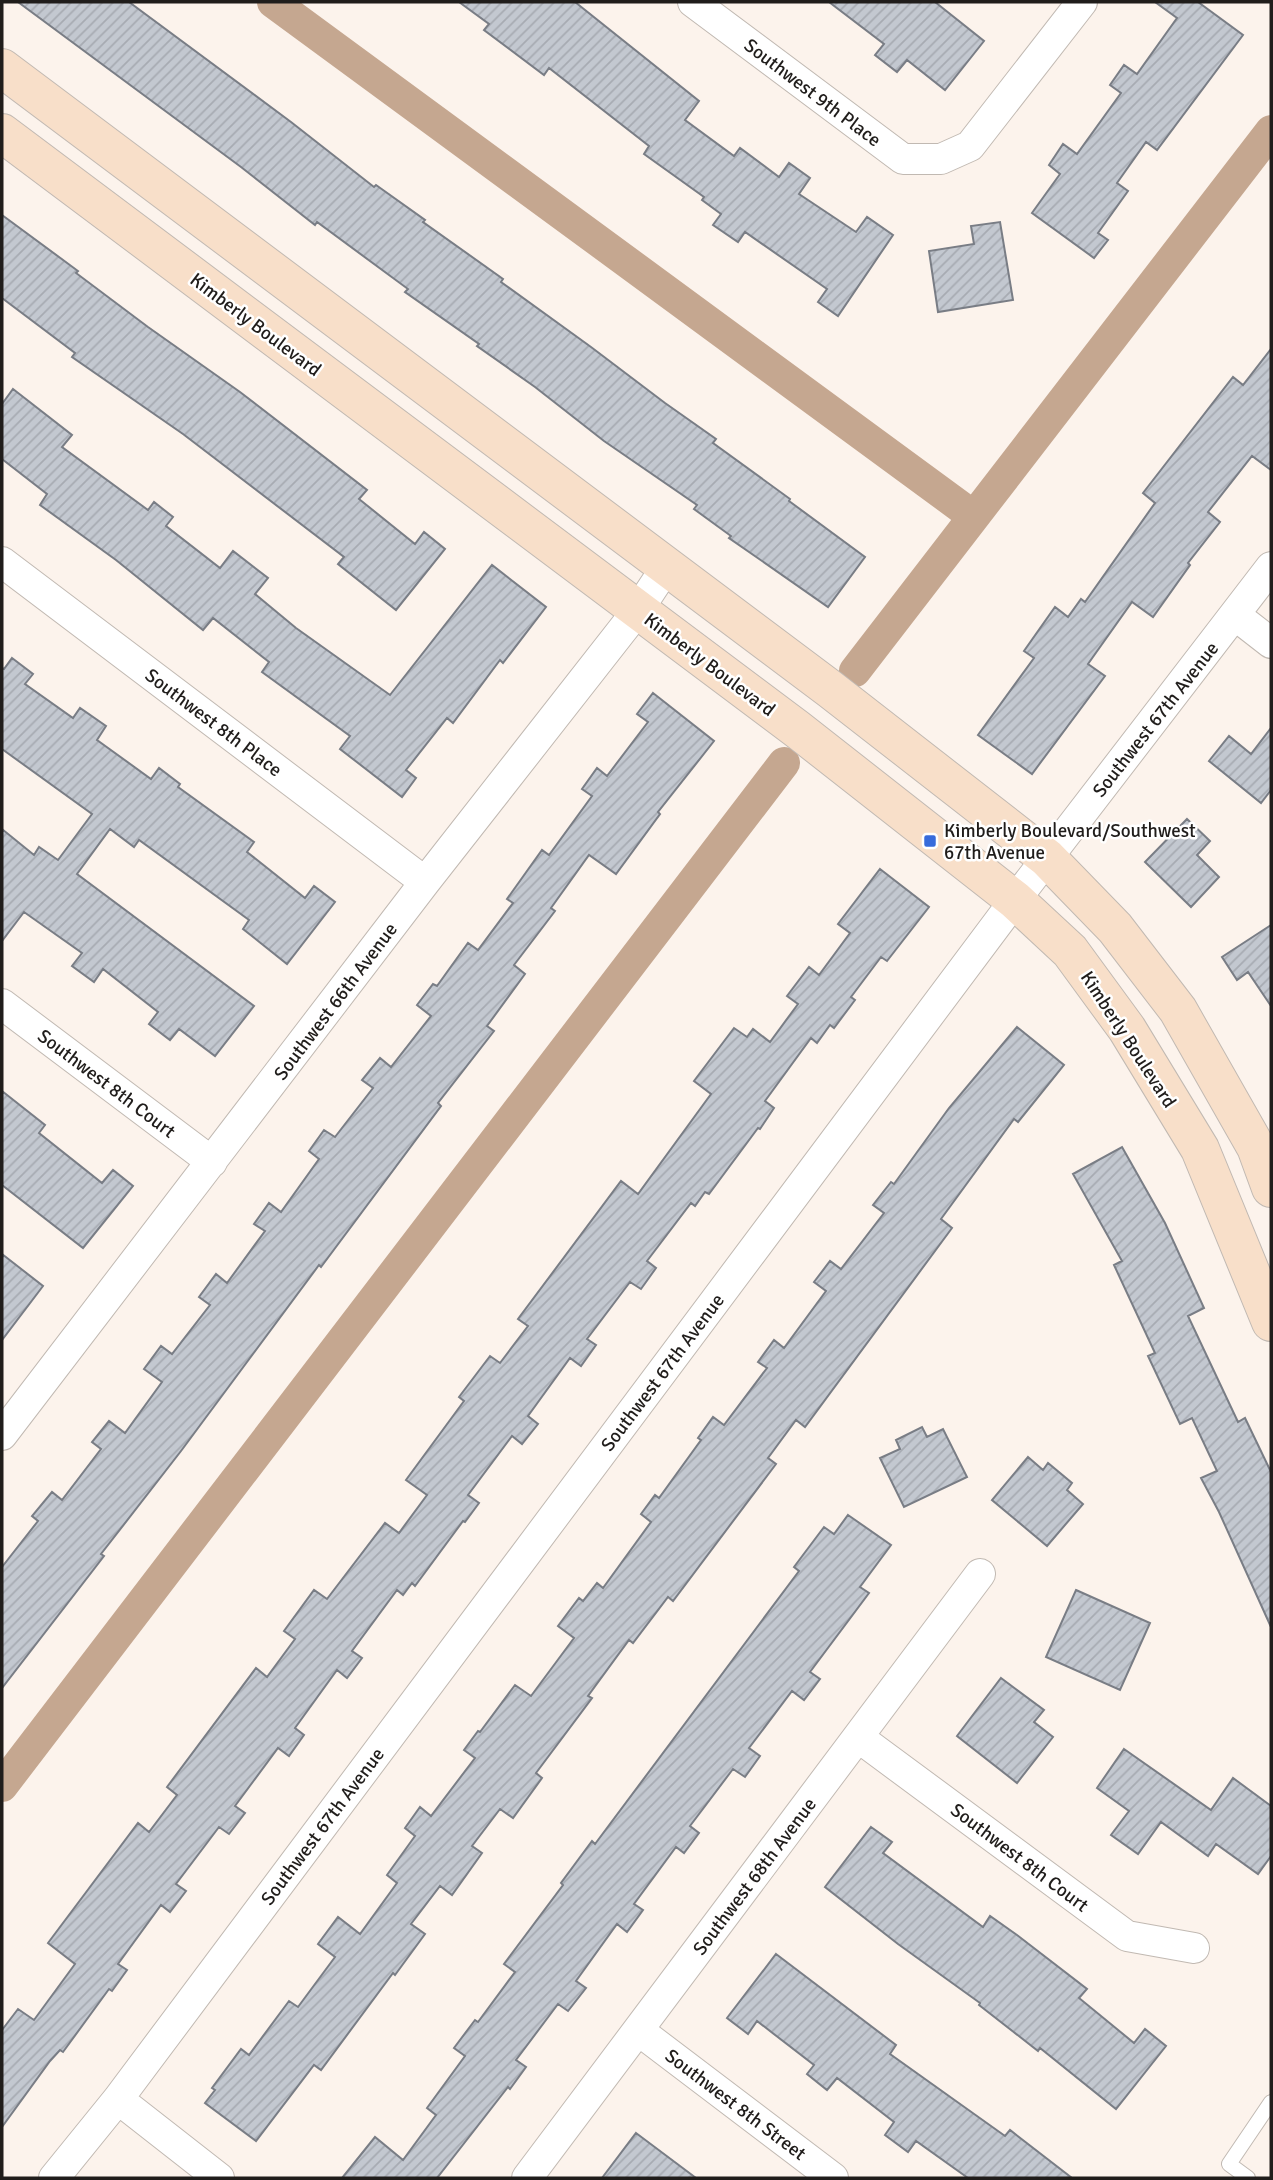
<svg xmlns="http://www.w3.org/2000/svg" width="1273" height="2180" font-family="Signika,sans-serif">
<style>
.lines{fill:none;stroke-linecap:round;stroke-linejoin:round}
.canal{stroke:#c5a790;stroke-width:32}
.building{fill:url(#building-hatch);stroke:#797d85;stroke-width:2}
.lane-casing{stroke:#c1b9b2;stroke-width:16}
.street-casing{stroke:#c1b9b2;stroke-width:32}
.secondary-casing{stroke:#c1b9b2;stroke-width:40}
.lane{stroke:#fff;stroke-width:14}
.street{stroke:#fff;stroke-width:30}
.secondary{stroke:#f8dfc9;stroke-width:38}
.poi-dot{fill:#376bdb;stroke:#fff;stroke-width:2.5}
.labels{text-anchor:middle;stroke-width:5;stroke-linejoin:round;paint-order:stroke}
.street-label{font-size:19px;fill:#201d1b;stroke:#fff}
.poi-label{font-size:19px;fill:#201d1b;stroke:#fff;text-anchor:start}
</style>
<defs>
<pattern id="building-hatch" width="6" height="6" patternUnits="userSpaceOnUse" patternTransform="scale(1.75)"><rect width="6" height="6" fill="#c3c8d0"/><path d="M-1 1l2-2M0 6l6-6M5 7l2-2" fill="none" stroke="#a7abb2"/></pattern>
</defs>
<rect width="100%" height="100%" fill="#fcf3ec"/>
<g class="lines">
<path class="canal" d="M273 2 973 516
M855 671 1271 131
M2 1786 784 763"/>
</g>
<path class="building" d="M18 2H129L291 122 374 187 376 185 425 220 423 222 503 279 501 282 591 347 665 403 716 439 713 443 790 499 789 501 865 557 828 607 729 538 731 536 694 509 697 505 604 441 535 387 477 346 479 344 405 292 408 289 317 222 315 225 241 167Z
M459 2H575L699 101 685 120 734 156 740 148 779 177 789 163 810 178 799 194 856 232 867 217 893 235 838 316 818 302 827 289 745 232 738 242 713 225 721 214 702 200 704 197 644 154 649 146 549 68 544 75 484 30 489 24Z
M829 2H935L984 41 945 90 907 60 897 72 875 55 884 44Z
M1155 2H1198L1243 35 1157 150 1146 142 1117 183 1128 191 1098 233 1108 240 1094 258 1032 213 1060 174 1049 165 1063 144 1077 154 1121 93 1110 85 1124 65 1137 74 1177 18Z
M2 215 78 271 76 273 148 327 240 392 367 490 359 499 415 544 424 532 445 549 396 610 338 564 344 557 183 434 72 357 75 353 2 298Z
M1000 222 1013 300 938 312 929 251 974 244 971 226Z
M1271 349V470L1252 456 1208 512 1220 522 1188 563 1190 565 1153 617 1132 602 1088 664 1105 676 1032 774 978 735 1034 658 1024 651 1055 607 1068 617 1081 599 1085 602 1155 503 1143 493 1233 377 1243 385Z
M13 389 72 435 62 447 148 510 154 502 173 517 166 526 220 568 233 551 268 578 255 594 296 628 390 695 492 565 546 607 503 663 500 660 453 723 447 718 406 770 416 778 402 797 340 749 350 736 262 672 269 662 213 618 203 630 116 560 40 505 47 494 2 459V404Z
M12 658 33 674 25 684 73 718 80 708 106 726 97 740 151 779 159 768 180 784 178 787 254 842 247 852 305 898 314 886 335 902 287 964 243 929 249 920 139 840 134 847 110 829 77 874 254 1006 215 1056 179 1029 170 1040 149 1024 158 1012 103 969 94 982 72 966 82 953 24 912 2 941V829L34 855 39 847 58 860 92 814 2 749V668L4 669Z
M653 693 714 741 658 812 660 814 616 874 589 855 551 908 555 911 514 965 525 974 487 1026 494 1031 438 1103 441 1106 321 1267 319 1265 181 1451 101 1554 104 1556 2 1688V1567L38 1521 32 1516 52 1492 62 1500 101 1449 92 1442 109 1421 125 1433 162 1382 144 1369 161 1346 172 1354 210 1305 199 1297 216 1274 227 1283 265 1231 254 1224 269 1203 281 1212 319 1159 309 1151 324 1130 335 1137 373 1088 362 1080 380 1058 391 1067 431 1016 417 1005 433 984 437 986 468 943 478 950 513 903 507 899 542 850 549 855 592 796 582 789 597 768 607 776 648 722 637 714Z
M1271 728V790L1261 803 1209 761 1229 736 1251 754Z
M1187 819 1210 841 1197 855 1219 877 1191 907 1145 862Z
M880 869 929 907 887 961 881 957 851 997 855 1000 834 1028 830 1025 817 1043 811 1038 765 1101 774 1108 760 1129 758 1128 709 1194 705 1192 695 1206 691 1203 647 1261 656 1268 641 1289 630 1282 587 1339 596 1345 581 1366 570 1358 528 1416 538 1424 522 1444 512 1436 468 1495 479 1503 465 1522 463 1521 415 1586 412 1583 403 1595 397 1590 352 1651 362 1658 347 1678 337 1670 295 1728 304 1735 289 1756 278 1748 235 1806 245 1813 229 1834 219 1827 176 1884 186 1891 170 1912 161 1905 118 1964 127 1970 112 1991 109 1989 63 2052 60 2050 50 2061 2 2127V2030L18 2009 34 2020 75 1964 48 1943 138 1823 149 1832 177 1795 167 1787 256 1668 267 1677 295 1639 284 1631 314 1590 327 1599 385 1523 399 1533 427 1495 406 1480 464 1401 459 1397 490 1356 500 1363 528 1326 518 1319 621 1181 638 1194 711 1094 694 1081 734 1028 747 1037 753 1029 770 1042 798 1004 787 996 809 967 819 975 850 933 838 924Z
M1271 925V1006L1248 972 1237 980 1222 957Z
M1017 1027 1064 1065 1018 1122 1014 1119 941 1219 952 1228 805 1427 796 1420 768 1458 776 1464 673 1601 668 1597 633 1643 629 1640 588 1696 592 1698 536 1773 542 1778 513 1818 500 1809 472 1846 482 1853 452 1895 440 1886 411 1924 425 1934 395 1975 393 1973 321 2070 314 2065 256 2141 205 2103 215 2090 212 2088 241 2049 249 2055 289 2001 298 2007 335 1957 318 1944 338 1917 360 1934 397 1883 387 1875 415 1836 405 1828 420 1807 431 1816 475 1758 464 1750 478 1731 480 1732 515 1685 531 1696 574 1638 558 1626 579 1598 583 1601 597 1583 603 1588 651 1522 641 1514 655 1495 659 1498 701 1440 698 1438 713 1417 724 1425 767 1368 758 1362 774 1340 784 1348 826 1291 814 1282 830 1261 841 1269 884 1213 873 1205 891 1182 894 1184 949 1108Z
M2 1091 45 1125 39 1133 102 1183 113 1170 133 1186 83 1248 2 1185Z
M1122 1147 1165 1223 1204 1308 1188 1316 1238 1422 1245 1418 1271 1472V1627L1219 1512 1201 1478 1217 1471 1192 1418 1180 1424 1148 1356 1155 1353 1114 1265 1122 1261 1073 1174Z
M2 1254 43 1286 2 1340Z
M922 1427 927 1437 943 1429 967 1477 904 1507 880 1458 900 1449 896 1440Z
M1028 1457 1043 1470 1048 1463 1072 1483 1067 1490 1083 1504 1047 1546 992 1500Z
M848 1515 891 1545 860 1587 869 1593 810 1672 820 1679 804 1700 792 1691 749 1748 760 1756 745 1777 733 1769 690 1826 699 1833 684 1853 676 1847 634 1904 643 1910 627 1932 617 1924 576 1981 586 1988 568 2011 558 2004 516 2060 526 2067 510 2089 508 2087 437 2178H342L375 2137 403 2160 436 2115 427 2108 465 2056 454 2048 475 2020 478 2022 515 1972 504 1964 563 1885 561 1883 592 1841 595 1844 799 1571 794 1567 824 1527 834 1534Z
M1076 1590 1150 1623 1120 1690 1046 1657Z
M1001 1678 1044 1710 1034 1722 1053 1737 1017 1783 957 1736Z
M1124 1749 1211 1810 1233 1778 1271 1806V1856L1258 1874 1216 1844 1208 1856 1161 1822 1138 1854 1111 1835 1129 1811 1097 1788Z
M871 1827 892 1842 883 1853 983 1927 990 1916 1017 1935 1087 1989 1079 1998 1134 2043 1145 2029 1166 2046 1116 2109 1040 2048 1038 2051 979 2005 980 2003 898 1944 825 1887Z
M776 1954 896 2045 890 2054 1005 2136 1010 2130 1072 2178H968L916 2141 908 2152 885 2135 894 2122 837 2078 827 2090 807 2074 814 2065 757 2021 748 2034 727 2018Z
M636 2133 696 2178H602Z"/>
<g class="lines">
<g class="lane-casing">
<path id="lane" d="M1248 2178 1229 2164 1271 2102"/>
</g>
<g class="street-casing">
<path id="street" d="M693 2 903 159H941L970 146 1082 2
M2 562 425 882
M1235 615 1271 643
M2 1004 212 1162
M2 1435 425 882 638 610 667 566
M858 1737 1127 1936 1194 1948
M638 2030 833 2178
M118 2099 219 2178
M54 2178 118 2099 1015 900 1271 567
M527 2178 980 1574"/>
</g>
<g class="secondary-casing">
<path id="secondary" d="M2 68 830 689 1047 858 1115 928 1178 1010 1256 1147 1271 1188
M2 133 797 729 1015 900 1070 951 1127 1029 1200 1149 1271 1322"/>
</g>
<use href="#lane" class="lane"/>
<use href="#street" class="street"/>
<use href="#secondary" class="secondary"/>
</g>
<rect class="poi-dot" x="923" y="834" width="14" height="14" rx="3.5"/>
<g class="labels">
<g class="street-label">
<text transform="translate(813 92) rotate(37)" y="7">Southwest 9th Place</text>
<text transform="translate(256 324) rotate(37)" y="7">Kimberly Boulevard</text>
<text transform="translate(710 664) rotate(37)" y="7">Kimberly Boulevard</text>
<text transform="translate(1155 719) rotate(-52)" y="7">Southwest 67th Avenue</text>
<text transform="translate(214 722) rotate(37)" y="7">Southwest 8th Place</text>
<text transform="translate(335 1001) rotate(-53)" y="7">Southwest 66th Avenue</text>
<text transform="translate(1129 1039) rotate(57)" y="7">Kimberly Boulevard</text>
<text transform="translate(107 1083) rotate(37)" y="7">Southwest 8th Court</text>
<text transform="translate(662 1372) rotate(-53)" y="7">Southwest 67th Avenue</text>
<text transform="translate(322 1826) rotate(-53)" y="7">Southwest 67th Avenue</text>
<text transform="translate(1020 1857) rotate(37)" y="7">Southwest 8th Court</text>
<text transform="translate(754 1876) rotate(-53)" y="7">Southwest 68th Avenue</text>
<text transform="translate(736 2104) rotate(37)" y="7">Southwest 8th Street</text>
</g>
<g class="poi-label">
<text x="944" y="837">Kimberly Boulevard/Southwest<tspan x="944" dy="22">67th Avenue</tspan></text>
</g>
</g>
<rect width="1273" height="2180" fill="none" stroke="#201d1b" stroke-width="7"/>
</svg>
